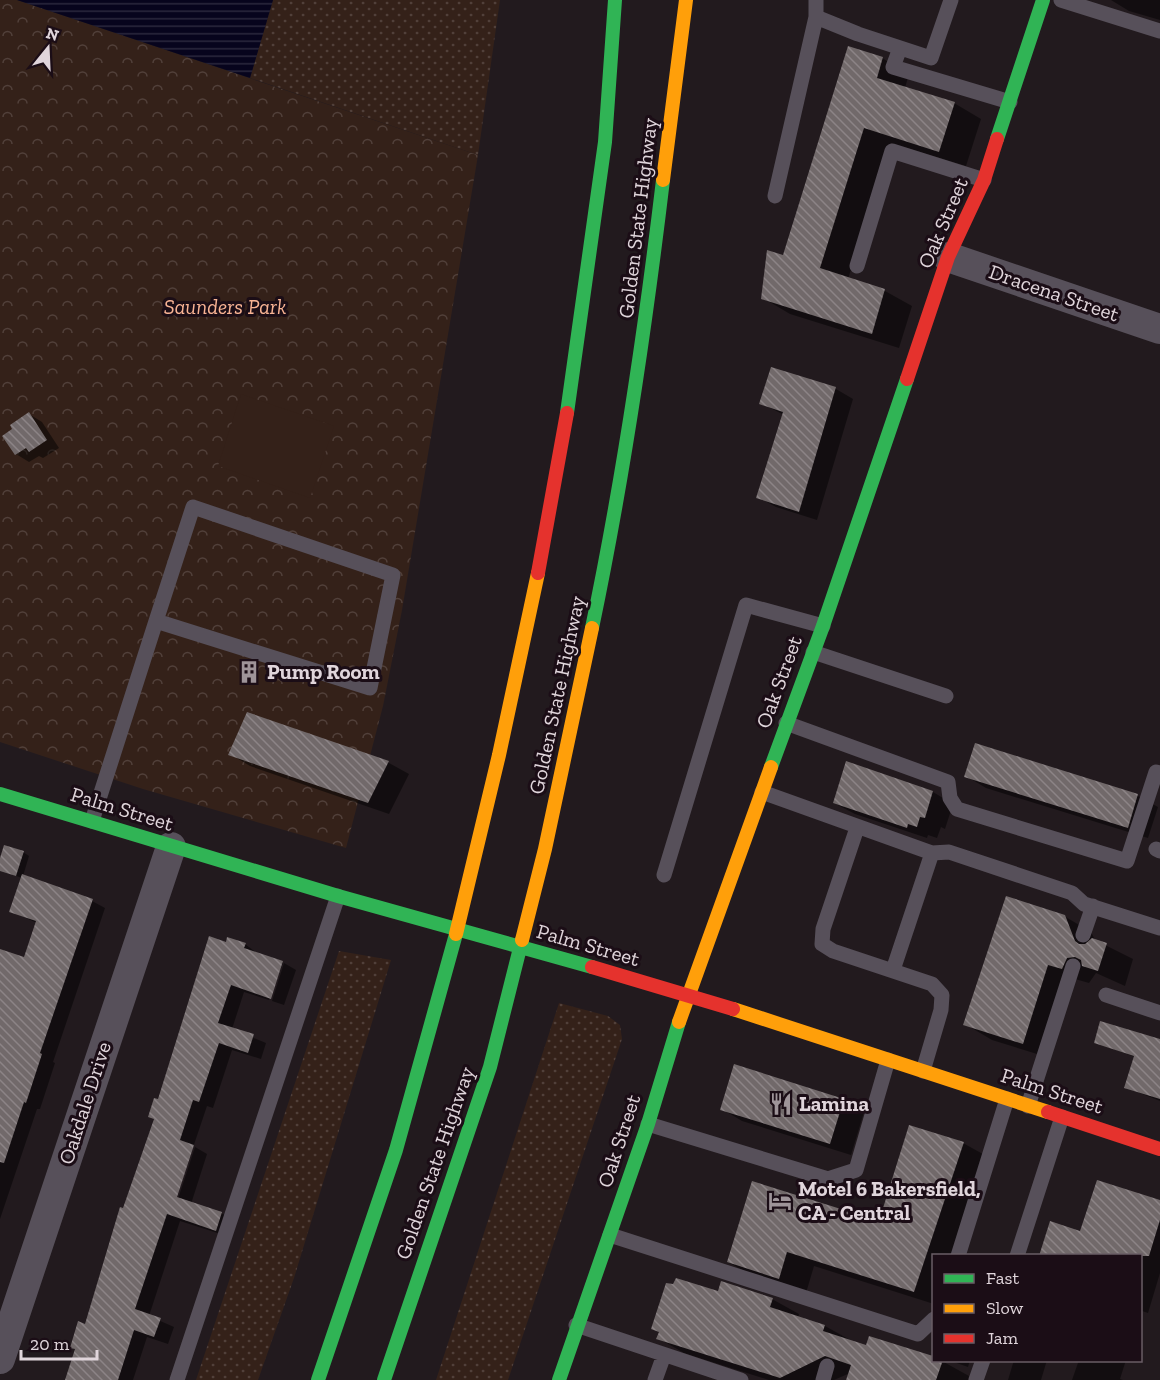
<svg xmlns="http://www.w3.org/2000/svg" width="1160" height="1380" font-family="'Zilla Slab',serif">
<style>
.grass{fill:url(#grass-dots)}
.park{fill:url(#park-crowns)}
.garden{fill:#342119}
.water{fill:url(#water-rules)}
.shadow{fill:#0007}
.building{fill:url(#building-back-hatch)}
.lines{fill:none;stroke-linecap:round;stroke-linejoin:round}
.lane{stroke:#57505a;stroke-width:15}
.street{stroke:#57505a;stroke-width:30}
.fast{stroke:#30b455;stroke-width:14}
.slow{stroke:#ff9f0a;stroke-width:14}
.jam{stroke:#e5322d;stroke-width:14}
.labels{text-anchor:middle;stroke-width:6;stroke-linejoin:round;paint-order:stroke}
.street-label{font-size:21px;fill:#e0d5db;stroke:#1b0d16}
.park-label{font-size:21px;font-style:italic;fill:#f9b494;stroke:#1b0d16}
.poi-label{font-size:21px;font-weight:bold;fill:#e0d5db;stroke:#1b0d16;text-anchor:start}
</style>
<defs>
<pattern id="grass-dots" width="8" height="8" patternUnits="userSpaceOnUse" patternTransform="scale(1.5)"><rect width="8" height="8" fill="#342119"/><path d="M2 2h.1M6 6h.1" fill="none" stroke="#51403a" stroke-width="1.8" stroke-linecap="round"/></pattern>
<pattern id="park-crowns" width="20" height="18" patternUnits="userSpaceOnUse" patternTransform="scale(1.5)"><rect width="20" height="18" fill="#342119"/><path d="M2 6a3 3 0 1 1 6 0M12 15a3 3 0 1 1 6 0" fill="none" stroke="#51403a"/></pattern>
<pattern id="water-rules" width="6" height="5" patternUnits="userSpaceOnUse" patternTransform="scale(1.5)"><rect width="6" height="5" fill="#07041d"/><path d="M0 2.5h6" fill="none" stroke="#2b283d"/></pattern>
<pattern id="building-back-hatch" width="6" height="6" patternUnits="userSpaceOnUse" patternTransform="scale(1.5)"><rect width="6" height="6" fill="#71696a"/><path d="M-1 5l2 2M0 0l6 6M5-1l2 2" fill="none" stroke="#8c8486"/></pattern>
</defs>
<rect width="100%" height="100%" fill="#221a1e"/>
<path class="grass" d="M273 0H500L478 155 250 78Z
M339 951 391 960 294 1278 258 1380H196Z
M559 1003 608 1016 620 1025 622 1039 508 1380H436Z"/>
<path class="park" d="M0 0H17L478 155 402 610 383 706 346 848 143 789 0 742Z"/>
<path class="garden" d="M241 394 334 426 310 498 218 466Z"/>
<path class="water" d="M17 0H273L250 78Z"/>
<path class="shadow" d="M1111 0H1160V20L1129 11Z
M882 58 909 74 905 88 954 103 981 119 966 166 891 143 848 279 885 291 912 306 899 348 790 314 763 298Z
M772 369 836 389 853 399 817 520 776 507 758 497 784 415 761 403Z
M29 414 42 422 59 448 43 458 39 456 29 462 16 454 14 430Z
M248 714 389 763 409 774 389 814 250 766 230 754Z
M976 745 1138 796 1158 807 1148 838 986 788 966 776Z
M847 763 933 792 953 804 945 829 941 827 937 838 928 835 927 838 855 814 834 803Z
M23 852 29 856 23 876 92 901 105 908 53 1062 55 1063 40 1109H37L0 1219V951L25 959 37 923 11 911 22 878 0 870V862Z
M1064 916 1091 932 1095 940 1133 959 1125 986 1096 973 1089 983 1075 979 1050 1058 992 1040 965 1024Z
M227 944H245L258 954 283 963 269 1000 244 992 232 1029 266 1043 261 1059 232 1050 213 1108 207 1106 174 1204 176 1205 195 1147 207 1154 191 1204 221 1213 235 1221 230 1237 180 1221 149 1316 174 1327 168 1344 147 1337 133 1380H66L76 1350 71 1347 86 1325 141 1157 143 1158 159 1101Z
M284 963 296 970 284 1005 272 1001Z
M1160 1041V1101L1125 1087 1135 1057 1095 1042Z
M735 1066 844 1101 864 1112 851 1155 742 1121 722 1109Z
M963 1143 990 1158 958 1256H934V1304L814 1266 806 1293 755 1277 728 1262 880 1223Z
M1160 1201V1273L1148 1313 1142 1311 1140 1315V1256L1081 1232Z
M719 1293 772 1299 799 1314 798 1318 825 1326 852 1341 867 1347 870 1338 934 1358V1360L942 1361 969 1376 968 1380H847L850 1373 834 1380H769L684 1353 658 1338Z
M948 1360H970L968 1367Z
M1014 1360H1047L1041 1380H1008Z
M1079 1360H1126L1120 1379 1123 1380H1072Z"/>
<path class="building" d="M848 46 883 57 877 78 955 102 939 152 864 128 820 268 885 289 872 334 761 299 767 250 783 255Z
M771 367 836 387 799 512 756 498 783 412 759 404Z
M29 412 47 440 29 452 26 448 15 455 2 436 12 429 10 425Z
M247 712 389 761 368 803 228 755Z
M975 743 1138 794 1128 828 964 777Z
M846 761 933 791 925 818 920 817 917 827 908 824 907 828 833 803Z
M4 845 24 851 16 876 0 871V858Z
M22 874 93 899 40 1053 42 1054 26 1103 24 1102 4 1163 0 1162V949L24 957 36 921 9 912Z
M1006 896 1065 915 1075 941 1079 944H1085L1092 938 1107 943 1098 971 1082 966 1081 960 1075 957 1067 958 1062 969 1048 965 1023 1044 963 1025Z
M209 936 226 942 227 937 246 943 244 948 283 961 271 999 231 985 218 1023 254 1034 248 1053 219 1043 199 1102 193 1100 180 1140 194 1145 177 1197 222 1212 216 1231 167 1214 135 1309 161 1318 154 1337 134 1330 118 1380H65L75 1349 70 1348 78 1321 85 1324 120 1207 123 1208 154 1119 148 1117 154 1098 158 1099Z
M1100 1021 1160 1039V1099L1124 1088 1134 1056 1094 1043Z
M734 1064 844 1099 830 1144 720 1110Z
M909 1125 964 1142 914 1292 787 1252 779 1279 727 1262 752 1181 879 1221Z
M1097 1180 1160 1200V1220L1149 1256H1039L1050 1221 1080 1231Z
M676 1278 718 1291 721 1281 773 1298 770 1307 825 1325 823 1331 866 1345 869 1336 933 1356V1360H943L936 1380H846L851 1365 825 1356 780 1378 656 1339 659 1332 651 1329 666 1283 673 1284Z"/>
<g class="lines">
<path class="lane" d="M816 0V17L858 34 931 58 951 0
M1061 0 1160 31
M900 48 893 67 1010 102
M775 196 816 17
M857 266 892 151 984 180
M193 507 393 575 370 688 156 621Z
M813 652 946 696
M786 723 948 782 950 798 957 809 1127 861 1156 772 1160 773
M762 792 932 853 949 852 1072 893 1084 904 1160 928
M92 821 156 621
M857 828 823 929 822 944 833 951 932 984 942 995 941 1010 923 1071
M1156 849 1160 851
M664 875 746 605 823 626
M1083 935 1093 906
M893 970 932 853
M1106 995 1160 1013
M1028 1106 1073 966
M648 1124 828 1179 856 1170 888 1060
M610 1235 918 1334 934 1319
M958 1256 1007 1099
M1017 1256 1062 1117
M576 1325 741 1380
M177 1380 338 896
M655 1380 664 1355
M823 1380 827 1366
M976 1380 983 1360"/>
<path class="street" d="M948 257 1160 329
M0 1359 171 847"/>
<path class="fast" d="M997 139 1043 0
M567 413 605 142 615 0
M592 628C623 480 645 331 663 180
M771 767 823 626 907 379
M0 794 338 896 592 967
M318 1380 396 1150 456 934
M384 1380 490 1067 522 940
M559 1380 648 1124 679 1022"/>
<path class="slow" d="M663 180 686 0
M456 934 499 755 538 573
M522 940 545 849 592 628
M733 1009 1048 1112
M679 1022 771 767"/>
<path class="jam" d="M907 379 948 257 984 180 997 139
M538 573 567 413
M592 967 733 1009
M1048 1112 1160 1149"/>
</g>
<defs>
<g id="building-bare" transform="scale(1.8)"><path d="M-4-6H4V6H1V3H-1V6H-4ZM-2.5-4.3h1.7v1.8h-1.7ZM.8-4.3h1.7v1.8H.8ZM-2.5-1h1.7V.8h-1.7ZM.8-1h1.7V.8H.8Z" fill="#9e9499" stroke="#1b0d16" stroke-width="2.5" paint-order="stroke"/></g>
<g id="restaurant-bare" transform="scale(1.8)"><path d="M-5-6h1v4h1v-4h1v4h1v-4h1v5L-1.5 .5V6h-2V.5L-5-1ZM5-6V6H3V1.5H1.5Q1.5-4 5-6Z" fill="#9e9499" stroke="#1b0d16" stroke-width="2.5" paint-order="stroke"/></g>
<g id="hotel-bare" transform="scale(1.8)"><path d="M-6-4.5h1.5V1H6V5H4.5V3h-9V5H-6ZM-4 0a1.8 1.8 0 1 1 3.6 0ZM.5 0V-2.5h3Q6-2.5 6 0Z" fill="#9e9499" stroke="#1b0d16" stroke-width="2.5" paint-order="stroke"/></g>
</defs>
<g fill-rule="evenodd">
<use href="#building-bare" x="249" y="672"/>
<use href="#restaurant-bare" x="781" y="1104"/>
<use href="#hotel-bare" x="780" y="1201"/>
</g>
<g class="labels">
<g class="street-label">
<text transform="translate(638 218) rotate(-83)" y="7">Golden State Highway</text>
<text transform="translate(943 223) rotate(-67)" y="7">Oak Street</text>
<text transform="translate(1054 293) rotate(19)" y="7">Dracena Street</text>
<text transform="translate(779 682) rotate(-70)" y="7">Oak Street</text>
<text transform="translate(557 695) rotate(-78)" y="7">Golden State Highway</text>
<text transform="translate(122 809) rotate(17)" y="7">Palm Street</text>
<text transform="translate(588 945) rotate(16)" y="7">Palm Street</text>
<text transform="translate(1052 1091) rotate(18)" y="7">Palm Street</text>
<text transform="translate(85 1103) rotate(-72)" y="7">Oakdale Drive</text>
<text transform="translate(619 1141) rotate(-72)" y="7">Oak Street</text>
<text transform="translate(435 1163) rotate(-71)" y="7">Golden State Highway</text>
</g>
<g class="park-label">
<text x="225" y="314">Saunders Park</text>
</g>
<g class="poi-label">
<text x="267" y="679">Pump Room</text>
<text x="799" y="1111">Lamina</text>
<text x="798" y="1196">Motel 6 Bakersfield,<tspan x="798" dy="24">CA - Central</tspan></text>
</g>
</g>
<rect x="932" y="1254" width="210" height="108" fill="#1b0d16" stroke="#6a5d65" stroke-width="1.5"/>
<rect x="944" y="1274" width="30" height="9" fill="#30b455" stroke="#6a5d65" stroke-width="1.5"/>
<text x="986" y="1284" font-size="18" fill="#e0d5db">Fast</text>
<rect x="944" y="1304" width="30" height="9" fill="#ff9f0a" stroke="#6a5d65" stroke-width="1.5"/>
<text x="986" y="1314" font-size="18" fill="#e0d5db">Slow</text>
<rect x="944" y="1334" width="30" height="9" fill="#e5322d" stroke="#6a5d65" stroke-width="1.5"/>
<text x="986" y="1344" font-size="18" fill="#e0d5db">Jam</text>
<g transform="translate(48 48) rotate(18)" stroke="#1b0d16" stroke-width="4.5" paint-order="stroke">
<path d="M0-4.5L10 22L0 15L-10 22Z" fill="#e0d5db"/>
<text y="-9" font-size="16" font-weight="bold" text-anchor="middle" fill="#e0d5db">N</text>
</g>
<path d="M21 1350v9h76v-9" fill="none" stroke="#e0d5db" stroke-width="3"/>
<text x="30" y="1350" font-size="18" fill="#e0d5db" stroke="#1b0d16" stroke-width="4.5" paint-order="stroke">20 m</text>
</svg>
